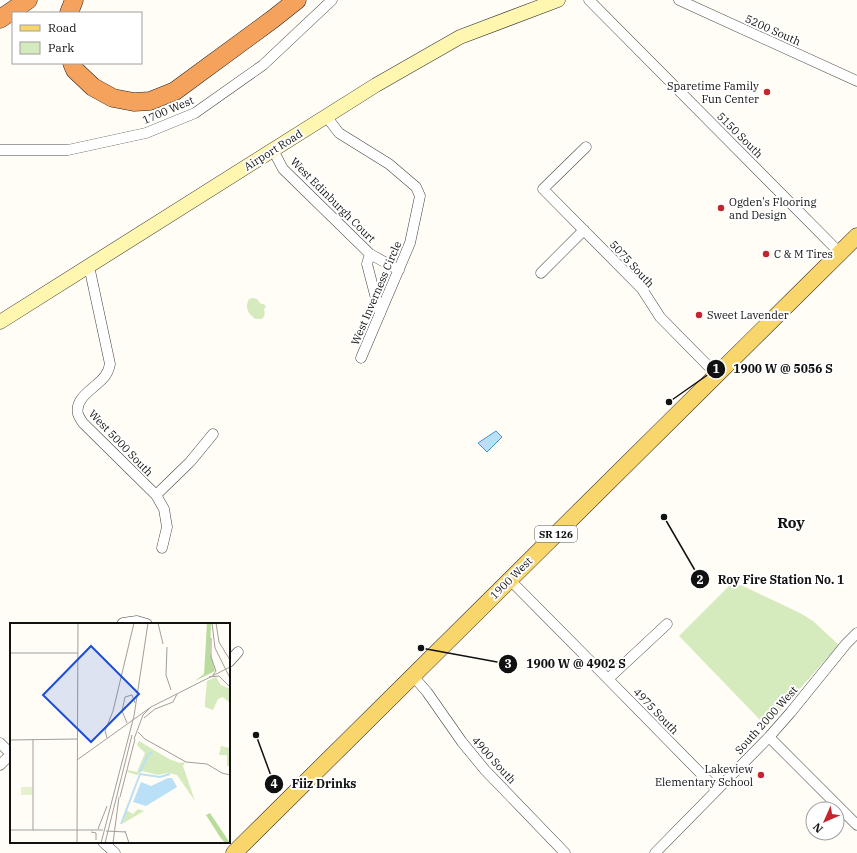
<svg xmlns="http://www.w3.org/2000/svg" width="857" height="853" font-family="'IBM Plex Serif',serif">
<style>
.green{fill:#d5ebbd}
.water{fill:#b9e0f7;stroke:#3f96cf}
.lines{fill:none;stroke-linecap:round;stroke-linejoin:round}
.street-casing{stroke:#444;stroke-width:11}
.secondary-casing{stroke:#333;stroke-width:15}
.primary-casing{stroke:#222;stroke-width:17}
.highway-casing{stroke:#222;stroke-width:19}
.street{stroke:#fff;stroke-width:10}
.secondary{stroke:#fff6b0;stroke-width:14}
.primary{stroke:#f9d66b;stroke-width:16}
.highway{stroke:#f5a25d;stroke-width:18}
.poi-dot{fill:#c4262e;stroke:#fff;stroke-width:1.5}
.labels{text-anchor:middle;stroke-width:4;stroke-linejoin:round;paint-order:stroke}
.shield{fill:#fff;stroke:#585858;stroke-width:1}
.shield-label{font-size:10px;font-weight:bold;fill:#111}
.street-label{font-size:11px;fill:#111;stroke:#fff}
.poi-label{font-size:11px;fill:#111;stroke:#fff;text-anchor:start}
.district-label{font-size:15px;font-weight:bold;fill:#111;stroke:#fff}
.inset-river{fill:none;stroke:#b9e0f7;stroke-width:2}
.inset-road{fill:none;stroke:#a09f9a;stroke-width:1}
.view{fill:#1d4ed8;fill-opacity:0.15;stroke:#1d4ed8;stroke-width:2}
.inset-edge{fill:none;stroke:#111;stroke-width:2}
.leader{fill:none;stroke:#111;stroke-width:1.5}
.callout-dot{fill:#111;stroke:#fff;stroke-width:1.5}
.mark-label{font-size:12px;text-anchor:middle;font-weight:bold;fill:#fff}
.callout-label{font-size:12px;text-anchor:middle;font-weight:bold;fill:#111;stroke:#fff;stroke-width:4;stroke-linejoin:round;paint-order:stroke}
</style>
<rect width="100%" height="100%" fill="#fffdf5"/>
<path class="green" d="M253 298 257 299 261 304H264L266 307 264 309C265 313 265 316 262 319H255L249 313 247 308V304L249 299Z
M741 585 800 613 813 621 839 645 778 713 765 725 679 636 729 586Z"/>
<path class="water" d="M496 431 502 437 487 452 478 443Z"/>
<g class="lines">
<g class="street-casing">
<path id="street" d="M589 0 840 253
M679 0 857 81
M326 116 339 133 389 164 416 187 420 196 410 243 361 358
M586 147 543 189 642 289 660 317 717 375
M0 150H68L146 133 195 113 263 65 332 0
M273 150 283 169 370 254 367 264 380 314
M370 254 399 270
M89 266 110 364C109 369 108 372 105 376 96 388 74 397 78 414 79 417 81 420 83 423L156 495 164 509 167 527 162 548
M541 273 584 230
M156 495 190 462 213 434
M510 580 608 679 717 790
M122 624 123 623 137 621 147 624
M229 662 238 652
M413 676 427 692 462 742 485 770 565 853
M608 679 667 624
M769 737 857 825
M0 743 11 754
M0 765 11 754
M103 842 115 853
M655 853 769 737 791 712 846 644 857 633"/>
</g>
<g class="secondary-casing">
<path id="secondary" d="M0 322 376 85 460 37 558 0"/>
</g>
<g class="primary-casing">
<path id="primary" d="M234 853 857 236"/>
</g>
<g class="highway-casing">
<path id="highway" d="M69 13 74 0
M0 19 28 0
M72 63 75 70 93 87 113 98 134 102 150 101 175 91 273 19 297 0"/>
</g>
<use href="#street" class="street"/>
<use href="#secondary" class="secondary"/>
<use href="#primary" class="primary"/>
<use href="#highway" class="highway"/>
</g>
<g class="poi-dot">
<circle cx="767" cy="92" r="4"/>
<circle cx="721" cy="208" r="4"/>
<circle cx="766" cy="254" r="4"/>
<circle cx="699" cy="315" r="4"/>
<circle cx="761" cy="775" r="4"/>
</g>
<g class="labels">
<rect class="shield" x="535" y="526" width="42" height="16" rx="3"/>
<g class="shield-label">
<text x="556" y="538">SR 126</text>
</g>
<g class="street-label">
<text transform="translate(773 30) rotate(24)" y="4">5200 South</text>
<text transform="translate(168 110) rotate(-23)" y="4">1700 West</text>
<text transform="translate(740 135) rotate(45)" y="4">5150 South</text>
<text transform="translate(273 150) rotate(-32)" y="4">Airport Road</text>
<text transform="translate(333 200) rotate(45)" y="4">West Edinburgh Court</text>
<text transform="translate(632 264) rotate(47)" y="4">5075 South</text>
<text transform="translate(376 293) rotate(-67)" y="4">West Inverness Circle</text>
<text transform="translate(121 443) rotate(46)" y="4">West 5000 South</text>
<text transform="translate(511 578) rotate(-45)" y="4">1900 West</text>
<text transform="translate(656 711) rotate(46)" y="4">4975 South</text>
<text transform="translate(766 720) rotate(-48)" y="4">South 2000 West</text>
<text transform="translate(494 760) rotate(48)" y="4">4900 South</text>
</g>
<g class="poi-label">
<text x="759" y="90" text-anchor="end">Sparetime Family<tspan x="759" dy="13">Fun Center</tspan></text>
<text x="729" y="206">Ogden's Flooring<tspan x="729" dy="13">and Design</tspan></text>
<text x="774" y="258">C &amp; M Tires</text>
<text x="707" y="319">Sweet Lavender</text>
<text x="753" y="773" text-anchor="end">Lakeview<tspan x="753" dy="13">Elementary School</tspan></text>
</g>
<g class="district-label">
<text x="791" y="528">Roy</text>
</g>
</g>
<g transform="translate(10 623)">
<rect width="220" height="220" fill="#fffdf5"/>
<path d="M206 54 211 62 220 66V80L213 74 208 76 203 87 195 84V78L197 58ZM129 118 159 136 170 140 175 139 173 143 185 178 167 152 159 150 148 152 132 148 127 152 117 149 118 147 127 149 132 137 135 130 127 122ZM211 123 220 125V143H217V132H209ZM117 182 116 187 123 191 128 186 134 188 112 201Z" fill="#d5ebbd"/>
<path d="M197 0H201L200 29 205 48 185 58 194 51ZM194 189 196 192 200 190 220 220H215L210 214Z" fill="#b9dc9c"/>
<path d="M11 164H22V172H11Z" fill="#e6f2cf"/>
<path d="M158 155H162L167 164 136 183 123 179 131 159 141 163Z" fill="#b9e0f7"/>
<path class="inset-river" d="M130 149 138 132 142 129M111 201 130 151 150 154 160 151"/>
<path class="inset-road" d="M148 0 153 21M202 0 205 25 220 55M206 0 209 19 220 37M201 15V34L206 48 203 52M157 24 156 52 161 67M0 30H68M199 54 209 53 220 64M134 95 145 86 163 79 167 71M117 100 112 88 115 74 122 72 125 80M128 109 135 116 176 139 197 141 212 150 220 152M97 115 95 108 103 88 124 0M124 116 133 92 141 84M0 117 67 116M67 137 141 84 220 44M110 174 125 116M88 206 97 183M0 207H93M23 207V117M96 208 116 209M115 208 119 220M81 209 86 210V217M67 220 68 0M91 220 124 93 138 0M95 220 122 112M103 220 109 174"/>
<path class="view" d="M81 23 129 71 81 119 33 72Z"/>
<rect width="220" height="220" class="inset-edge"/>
</g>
<path class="leader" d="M669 402L716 369M664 517L700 579M421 648L508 664M256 735L274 784"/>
<g class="callout-dot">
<circle cx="669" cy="402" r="4"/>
<circle cx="664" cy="517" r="4"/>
<circle cx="421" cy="648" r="4"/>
<circle cx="256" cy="735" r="4"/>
<circle cx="716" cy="369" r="10"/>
<circle cx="700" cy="579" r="10"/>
<circle cx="508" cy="664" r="10"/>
<circle cx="274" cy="784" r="10"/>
</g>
<g class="mark-label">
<text x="716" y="373">1</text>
<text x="700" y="584">2</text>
<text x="508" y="668">3</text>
<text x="274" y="788">4</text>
</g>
<g class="callout-label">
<text x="783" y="373">1900 W @ 5056 S</text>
<text x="781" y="584">Roy Fire Station No. 1</text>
<text x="576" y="668">1900 W @ 4902 S</text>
<text x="324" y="788">Fiiz Drinks</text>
</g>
<rect x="12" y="12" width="130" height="52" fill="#ffffff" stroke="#a0a0a0"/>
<rect x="20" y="25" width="20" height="6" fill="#f9d66b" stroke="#a0a0a0"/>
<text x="48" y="32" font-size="12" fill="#111111">Road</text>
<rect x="20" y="42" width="20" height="12" fill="#d5ebbd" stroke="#a0a0a0"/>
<text x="48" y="52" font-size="12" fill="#111111">Park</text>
<g transform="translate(825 821) rotate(225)"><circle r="19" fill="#ffffff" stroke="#a0a0a0"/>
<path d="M0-3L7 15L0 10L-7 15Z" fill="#c4262e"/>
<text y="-6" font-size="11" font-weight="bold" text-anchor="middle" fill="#111111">N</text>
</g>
</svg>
